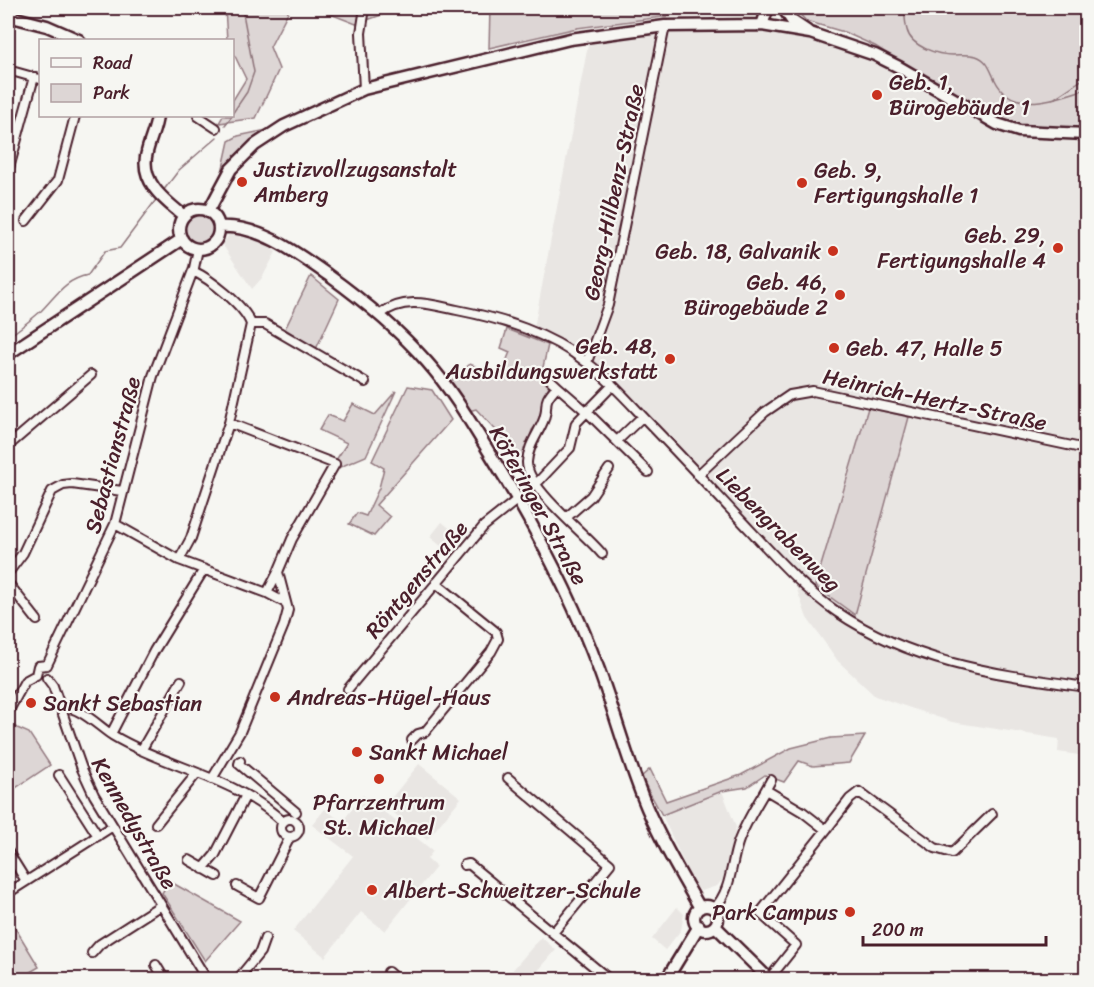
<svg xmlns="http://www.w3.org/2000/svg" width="1094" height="987" font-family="Sriracha,sans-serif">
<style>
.built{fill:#e9e6e3}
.green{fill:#ddd6d5;stroke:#947a80;stroke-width:1.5}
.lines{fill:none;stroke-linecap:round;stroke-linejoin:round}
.stream{stroke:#8e747a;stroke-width:1.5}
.street-casing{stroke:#4a1f2b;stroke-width:12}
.secondary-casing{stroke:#4a1f2b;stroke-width:15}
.street{stroke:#f6f6f2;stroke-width:8}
.secondary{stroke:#f6f6f2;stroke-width:10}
.poi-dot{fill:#c8321e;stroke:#f6f6f2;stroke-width:2}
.labels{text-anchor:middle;stroke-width:4.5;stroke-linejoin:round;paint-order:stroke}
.poi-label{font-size:22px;fill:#4a1f2b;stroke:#f6f6f2;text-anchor:start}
.street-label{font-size:22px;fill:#4a1f2b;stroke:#f6f6f2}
</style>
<rect width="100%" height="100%" fill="#f6f6f2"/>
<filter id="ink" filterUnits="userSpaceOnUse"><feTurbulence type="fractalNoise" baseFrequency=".0167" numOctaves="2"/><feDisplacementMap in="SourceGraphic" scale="12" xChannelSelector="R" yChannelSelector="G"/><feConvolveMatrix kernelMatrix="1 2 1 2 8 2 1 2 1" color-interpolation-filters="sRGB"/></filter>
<g filter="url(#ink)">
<path class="built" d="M666 29 763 30 797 37 869 56 990 126 1016 136H1086V756L1058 752 1059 739 952 722 875 696 838 661 807 618 789 567 590 360 534 328 588 45Z
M237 234 260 240 276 252 262 278 252 289 222 244 229 235Z
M442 522 459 536 447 551 430 537Z
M419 764 461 798 427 840 385 806Z
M722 791 736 827 723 879 717 886 701 891 693 883 662 815Z
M363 795 433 851 427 859 436 867 385 931 361 912 325 957 293 931 353 856 312 825 325 809 342 822Z
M677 907 684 914 681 930 665 950 652 939Z
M541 937 556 950 531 979H505Z"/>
<path class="green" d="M225 8H290L270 47 279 69 256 118 219 123 223 116H232L233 100 246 79 233 52 232 40H227Z
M315 8H401L356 24Z
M490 8H664L670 16 577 28 489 48Z
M794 8H1086V132L1035 131 985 115 875 46 844 32 806 21Z
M267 130 235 157 221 177 229 141 238 136Z
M184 229a15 15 0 1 1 30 0a15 15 0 1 1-30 0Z
M311 276 339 299 316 349 285 329Z
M507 329 548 345 541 376 550 384 543 398 542 418 532 430 523 459 476 409 469 411 449 383 470 364 500 376 510 352 501 348Z
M408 386 432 390 451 420 376 505 390 517 374 536 349 524 357 513 366 516 379 488 384 468 372 461Z
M396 391 366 456 340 467 336 460 347 443 319 430 328 415 343 421 353 404 375 415Z
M868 408 909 417 855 615 815 586Z
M15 727 29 733 50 765 8 793V741Z
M865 736 849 763 813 766 799 761 784 782 765 775 747 787 722 791 662 815 641 777 650 769 666 801 741 775 791 748 831 738Z
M169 881 240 921 205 961 162 893Z
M8 916 39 967 18 979H8Z"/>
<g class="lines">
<path class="stream" d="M904 8C905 15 905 23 907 30 911 47 938 55 953 55 961 55 968 54 976 56 988 60 990 70 995 80 1013 117 1059 97 1086 89
M1053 99 1086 77
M232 114 247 92 254 72 242 8
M225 125 232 116
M163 191 179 170 217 137
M8 337C19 329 31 320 41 311 57 295 64 280 88 275L105 251 120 248 158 197"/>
<g class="street-casing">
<path id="street" d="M8 70 40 79
M364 89 361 33 365 8
M198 116 216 128
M8 172 34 77
M26 221 58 180 75 116
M193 271C210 279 244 305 251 324H265L365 382
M379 315C404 296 429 304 457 310 503 319 549 333 586 362 609 379 629 402 648 422 683 458 717 495 751 531 778 560 805 590 837 612 914 664 997 674 1086 687
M587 362 608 305 665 26
M545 375 557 386C540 405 550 401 544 419 539 433 528 445 527 462 526 488 585 533 602 554
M557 386 587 412 648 472
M229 423 335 464 292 539 278 572
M617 441 642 417
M8 446 91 375
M698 475 765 412 790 395 813 391 1086 449
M537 483 570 448 576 423 612 386
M567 517 591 496 609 469
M115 524 179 560 267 593
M179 560 191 538 229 423 251 324
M8 580V573L23 553 52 491 63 485 72 484 122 491
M8 583 37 620
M47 665 115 524 153 376 194 268 198 249
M36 675 38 666 47 665
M47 678 53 686 82 769 94 795 207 980
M348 689 484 526 518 499
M60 708C78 704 98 726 112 735 167 768 236 777 283 822
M8 712 25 681 36 675
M111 734 154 651 203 571
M412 740 418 734 425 732 491 652 498 639 496 632 436 583
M142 749 181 681
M240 761 239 764 296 812
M59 775 98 836
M508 778 610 864 553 933
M212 779 240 732 284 625 288 610 278 572 267 593 284 602
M766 790 803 812 826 830 760 913 796 945 769 979
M281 828a9 9 0 1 1 18 0a9 9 0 1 1-18 0Z
M156 824 197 773
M826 830 850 799 859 792 935 848 952 853 992 814
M8 852 26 881
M189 860 217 876
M464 865 469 864 610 980
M203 869 215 855 246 795
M237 886 259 898 290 837
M8 893 113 826
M714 909C732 889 730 867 738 843 746 820 760 801 771 780
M92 953 100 944 161 905
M156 965 165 980
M388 972 397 980
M237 980 260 952 265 938"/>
</g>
<g class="secondary-casing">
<path id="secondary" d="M783 8 792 21 807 31
M8 16 47 26 79 40
M762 25 768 8
M157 116C156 128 150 139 147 152 139 181 164 200 184 216
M179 229a20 20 0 1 1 40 0a20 20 0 1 1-40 0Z
M208 212 231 169 255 145 284 126 364 89 570 39 665 26 762 25 810 33 875 55 899 67 997 124 1019 131 1086 134
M219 227C258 224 297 253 328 275 364 301 398 329 427 362 451 389 470 421 489 452 532 521 571 594 599 670 616 716 628 763 647 808 662 843 681 875 700 908
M8 354 182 239
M694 918a12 12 0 1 1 24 0a12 12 0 1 1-24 0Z
M715 926 770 980
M666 980 699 926"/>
</g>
<use href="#street" class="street"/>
<use href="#secondary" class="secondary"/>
</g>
</g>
<g class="poi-dot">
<circle cx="877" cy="95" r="6"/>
<circle cx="242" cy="182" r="6"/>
<circle cx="802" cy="183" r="6"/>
<circle cx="1058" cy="248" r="6"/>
<circle cx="833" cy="251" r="6"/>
<circle cx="840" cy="295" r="6"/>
<circle cx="834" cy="348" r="6"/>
<circle cx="670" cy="359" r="6"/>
<circle cx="275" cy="697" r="6"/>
<circle cx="31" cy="703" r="6"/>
<circle cx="357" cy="752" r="6"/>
<circle cx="379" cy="779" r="6"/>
<circle cx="372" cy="890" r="6"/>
<circle cx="850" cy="912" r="6"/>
</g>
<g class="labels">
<g class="poi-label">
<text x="889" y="90">Geb. 1,<tspan x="889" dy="25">Bürogebäude 1</tspan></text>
<text x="254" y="177">Justizvollzugsanstalt<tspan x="254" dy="25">Amberg</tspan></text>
<text x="814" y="178">Geb. 9,<tspan x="814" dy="25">Fertigungshalle 1</tspan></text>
<text x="1046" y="243" text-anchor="end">Geb. 29,<tspan x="1046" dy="25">Fertigungshalle 4</tspan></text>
<text x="821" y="259" text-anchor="end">Geb. 18, Galvanik</text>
<text x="828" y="290" text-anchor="end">Geb. 46,<tspan x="828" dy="25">Bürogebäude 2</tspan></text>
<text x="658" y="354" text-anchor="end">Geb. 48,<tspan x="658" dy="25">Ausbildungswerkstatt</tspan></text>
<text x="846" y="356">Geb. 47, Halle 5</text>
<text x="287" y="705">Andreas-Hügel-Haus</text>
<text x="43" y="711">Sankt Sebastian</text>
<text x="369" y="760">Sankt Michael</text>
<text x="379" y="810" text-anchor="middle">Pfarrzentrum<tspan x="379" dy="25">St. Michael</tspan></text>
<text x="384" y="898">Albert-Schweitzer-Schule</text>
<text x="838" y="920" text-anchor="end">Park Campus</text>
</g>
<g class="street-label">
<text transform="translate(613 192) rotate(-78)" y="8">Georg-Hilbenz-Straße</text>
<text transform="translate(935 399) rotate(12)" y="8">Heinrich-Hertz-Straße</text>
<text transform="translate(112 455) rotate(-75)" y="8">Sebastianstraße</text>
<text transform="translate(539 505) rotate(61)" y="8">Köferinger Straße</text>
<text transform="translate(779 529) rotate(45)" y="8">Liebengrabenweg</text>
<text transform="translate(416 579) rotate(-50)" y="8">Röntgenstraße</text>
<text transform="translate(135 823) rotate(60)" y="8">Kennedystraße</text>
</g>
</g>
<rect width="1094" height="987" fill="none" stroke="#f6f6f2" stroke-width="30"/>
<rect x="15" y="15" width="1064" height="957" fill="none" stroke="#4a1f2b" stroke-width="2" filter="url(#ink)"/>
<rect x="39" y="39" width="195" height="78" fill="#f6f6f2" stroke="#b1a0a2" stroke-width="1.5"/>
<rect x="51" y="58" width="30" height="9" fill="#f6f6f2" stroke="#b1a0a2" stroke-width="1.5"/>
<text x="93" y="69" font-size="18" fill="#4a1f2b">Road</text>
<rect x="51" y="84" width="30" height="18" fill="#ddd6d5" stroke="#b1a0a2" stroke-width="1.5"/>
<text x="93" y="99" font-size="18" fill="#4a1f2b">Park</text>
<path d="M863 936v9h183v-9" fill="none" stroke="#4a1f2b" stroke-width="3"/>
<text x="872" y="936" font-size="18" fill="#4a1f2b" stroke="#f6f6f2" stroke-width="4.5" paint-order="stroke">200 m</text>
</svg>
